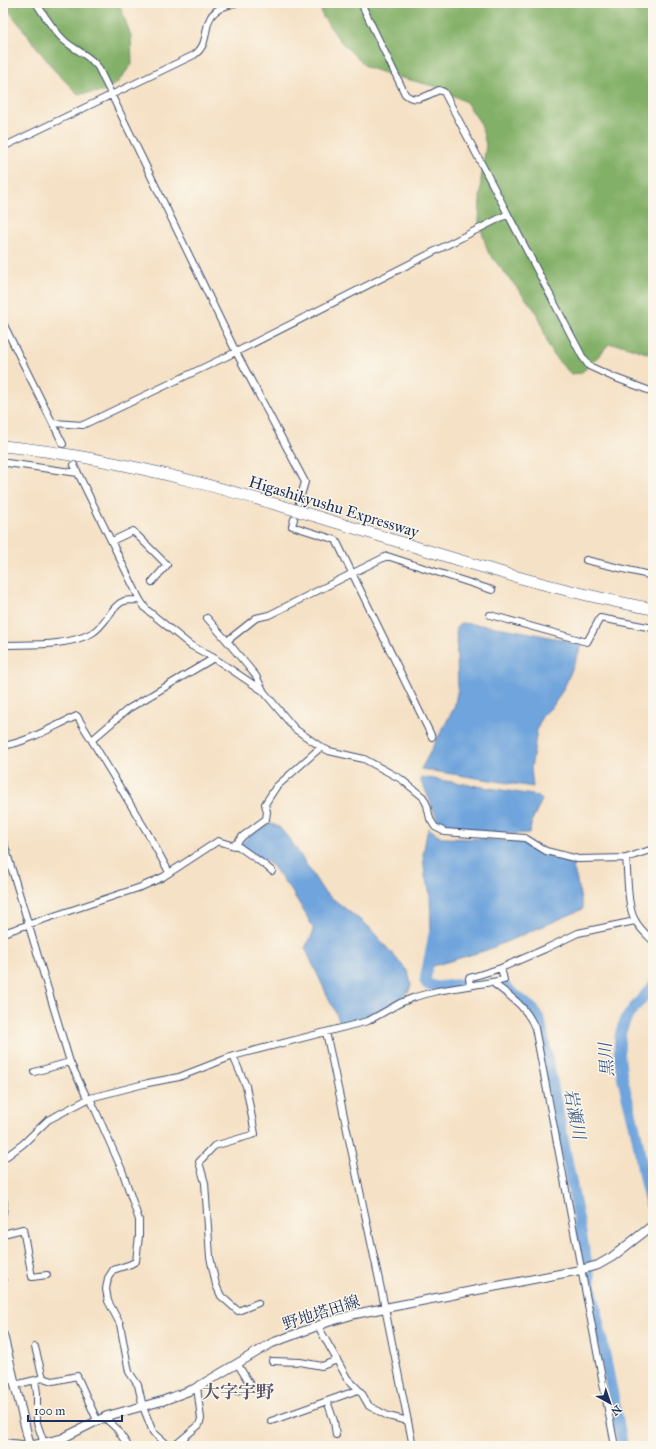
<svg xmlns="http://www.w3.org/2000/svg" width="656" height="1449" font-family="'IM FELL Great Primer','Noto Serif JP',serif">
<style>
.forest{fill:#83b068;stroke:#4f7063}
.water{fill:#6fa4dc;stroke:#456a9d}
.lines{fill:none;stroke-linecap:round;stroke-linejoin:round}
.river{stroke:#6fa4dc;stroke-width:11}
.street-casing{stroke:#3c4a6d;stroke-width:8}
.secondary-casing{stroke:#3c4a6d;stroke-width:10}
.highway-casing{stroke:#3c4a6d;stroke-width:12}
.street{stroke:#fff;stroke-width:6}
.secondary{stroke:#fff;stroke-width:8}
.highway{stroke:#fff;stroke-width:11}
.labels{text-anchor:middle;stroke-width:3;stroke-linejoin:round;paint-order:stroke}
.street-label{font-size:16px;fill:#1b2f5e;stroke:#fbf7ec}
.water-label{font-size:17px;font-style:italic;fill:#38588a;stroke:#fbf7ec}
.quarter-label{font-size:18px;font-weight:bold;fill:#5e5972;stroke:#fbf7ec}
</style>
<rect width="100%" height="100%" fill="#fbf7ec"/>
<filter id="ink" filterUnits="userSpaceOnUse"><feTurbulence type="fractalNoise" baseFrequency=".025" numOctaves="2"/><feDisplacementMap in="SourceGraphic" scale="8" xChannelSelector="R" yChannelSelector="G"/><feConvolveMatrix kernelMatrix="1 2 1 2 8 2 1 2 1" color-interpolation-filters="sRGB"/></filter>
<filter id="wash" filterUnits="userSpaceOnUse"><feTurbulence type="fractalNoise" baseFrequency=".012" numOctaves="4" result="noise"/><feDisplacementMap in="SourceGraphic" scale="16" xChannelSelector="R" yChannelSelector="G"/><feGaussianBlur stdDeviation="0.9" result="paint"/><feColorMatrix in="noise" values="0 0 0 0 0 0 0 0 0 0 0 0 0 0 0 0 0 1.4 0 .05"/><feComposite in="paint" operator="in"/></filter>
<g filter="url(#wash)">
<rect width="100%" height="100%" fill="#f5e1c5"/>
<path class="forest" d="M3 3H119L131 36 132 64 118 82 103 92 78 94 55 71Z
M319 3H653V355L622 345 609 344 596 359 581 373 571 374 557 360 549 347 538 314 488 252 479 222 481 179 486 145 481 124 466 102 437 87 387 74 366 67 341 42 323 17Z"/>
<path class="water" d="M461 623C504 627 540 634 582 645L564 688 553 706 542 716 537 730 531 769 533 787 421 769 454 708 458 688 456 628Z
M421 777 539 796 542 800 533 818 529 833 507 834 440 826 426 791 421 782Z
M269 823 279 827 291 841 324 892 369 927 408 972 411 984 409 991 391 1005 347 1023 339 1020 305 948 313 933V927L293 893 272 865 241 846V844L253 833Z
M428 828 443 838 482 839 529 843 544 853 569 861 573 867 576 877 583 909 487 950 433 966 437 936 431 934 430 893 425 876 423 855Z"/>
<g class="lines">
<path class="river" d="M434 934 425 981 427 984 438 987 460 984
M504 986 533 1009 540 1020 587 1263
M653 986C640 1002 623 1015 620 1037 616 1068 630 1103 636 1133 642 1159 643 1186 653 1211
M589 1274 623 1446"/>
</g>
</g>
<g filter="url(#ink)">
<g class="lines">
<g class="street-casing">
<path id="street" d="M36 3C45 16 54 32 66 42 77 51 90 56 98 67L236 352 305 482 299 502
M361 3 405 94C415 104 428 95 439 90L444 92 582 356 589 366 613 377 653 392
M3 147 194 55C217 39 192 11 237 3
M3 323 63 444
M54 423 83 425 236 352 508 214
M3 465 7 463 78 473
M74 465 140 600 146 609 190 645 214 658 263 691
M294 519 292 526 336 540 432 737
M112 541 133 531 167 565 152 582
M586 560 653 576
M492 590 387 556 269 615 256 618 227 641 256 676 264 692 295 729 321 747 329 751 364 759 401 779 423 797 427 805 430 819 435 827 445 832 525 838 546 851 578 859 626 858 653 849
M490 615 587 642 600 618 653 628
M207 618 227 641
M3 645C31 644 66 647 92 633 105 626 112 605 124 601 129 600 135 600 140 600
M92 740 128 709 214 658
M3 746C30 741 52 727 77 716L147 832 169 872
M3 840 70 1062 88 1100
M235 844 266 866 272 871
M626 858C628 874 627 907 635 920 639 928 647 935 653 941
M3 933 141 887 163 877 218 841 234 846 243 836 266 819 267 812 265 804 276 787 321 747
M493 983C511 997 526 1006 535 1028L615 1446
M470 986 469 978 501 968 545 949 578 933 635 921
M326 1032 385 1308 413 1446
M3 1033V1044
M233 1056 246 1086 255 1134 214 1146 199 1162 205 1183 210 1257 216 1285 221 1296 238 1311 258 1303
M34 1072 70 1062
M90 1098 122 1170 139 1220V1236L136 1261 131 1264 113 1270 108 1278 106 1289 108 1301 120 1324 129 1372 138 1385 143 1407 153 1432 169 1446
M3 1159 23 1144 48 1120 90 1098 148 1083 179 1077 233 1056 368 1021 400 1003 415 997 437 991 504 980 501 968
M3 1198 4 1203 3 1213
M3 1234 23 1229 32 1277 47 1275
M3 1281V1293
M318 1326 347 1378 361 1392 369 1406 388 1416 408 1421
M35 1347 43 1378
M272 1361 300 1362 322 1366 337 1360
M237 1363 251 1386
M35 1380 37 1393V1423L45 1446
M15 1385 43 1378 53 1381 77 1376 97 1420
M237 1391 249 1384
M327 1401 334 1421 336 1435
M104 1417 117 1429 128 1446
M271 1421 358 1390
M174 1446 199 1425 201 1419 197 1387"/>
</g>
<g class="secondary-casing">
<path id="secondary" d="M3 1335 30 1446
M3 1443 30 1446 61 1439 107 1416 162 1401 194 1389 272 1343 328 1322 355 1314 385 1308 580 1270 598 1265 612 1257 653 1225"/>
</g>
<g class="highway-casing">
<path id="highway" d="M3 446C227 468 433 568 653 609"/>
</g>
<use href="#street" class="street"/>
<use href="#secondary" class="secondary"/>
<use href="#highway" class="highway"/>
</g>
</g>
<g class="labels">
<g class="street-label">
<text transform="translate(334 506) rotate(17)" y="6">Higashikyushu Expressway</text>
<text transform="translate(321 1312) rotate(-18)" y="6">野地塔田線</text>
</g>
<g class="water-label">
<text transform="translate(606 1060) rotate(-94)" y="6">黒川</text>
<text transform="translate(575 1114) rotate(79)" y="6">岩瀬川</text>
</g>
<g class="quarter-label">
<text x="238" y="1398">大字宇野</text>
</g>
</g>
<rect width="656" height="1449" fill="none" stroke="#fbf7ec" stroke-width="16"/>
<g transform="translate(610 1403) rotate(140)" stroke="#fbf7ec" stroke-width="3" paint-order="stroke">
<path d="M0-3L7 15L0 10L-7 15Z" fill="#1b2f5e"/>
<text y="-6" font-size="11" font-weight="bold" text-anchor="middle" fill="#1b2f5e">N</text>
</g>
<path d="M28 1415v6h94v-6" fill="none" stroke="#1b2f5e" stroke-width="2"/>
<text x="34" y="1415" font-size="12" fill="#1b2f5e" stroke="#fbf7ec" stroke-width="3" paint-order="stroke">100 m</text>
</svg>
